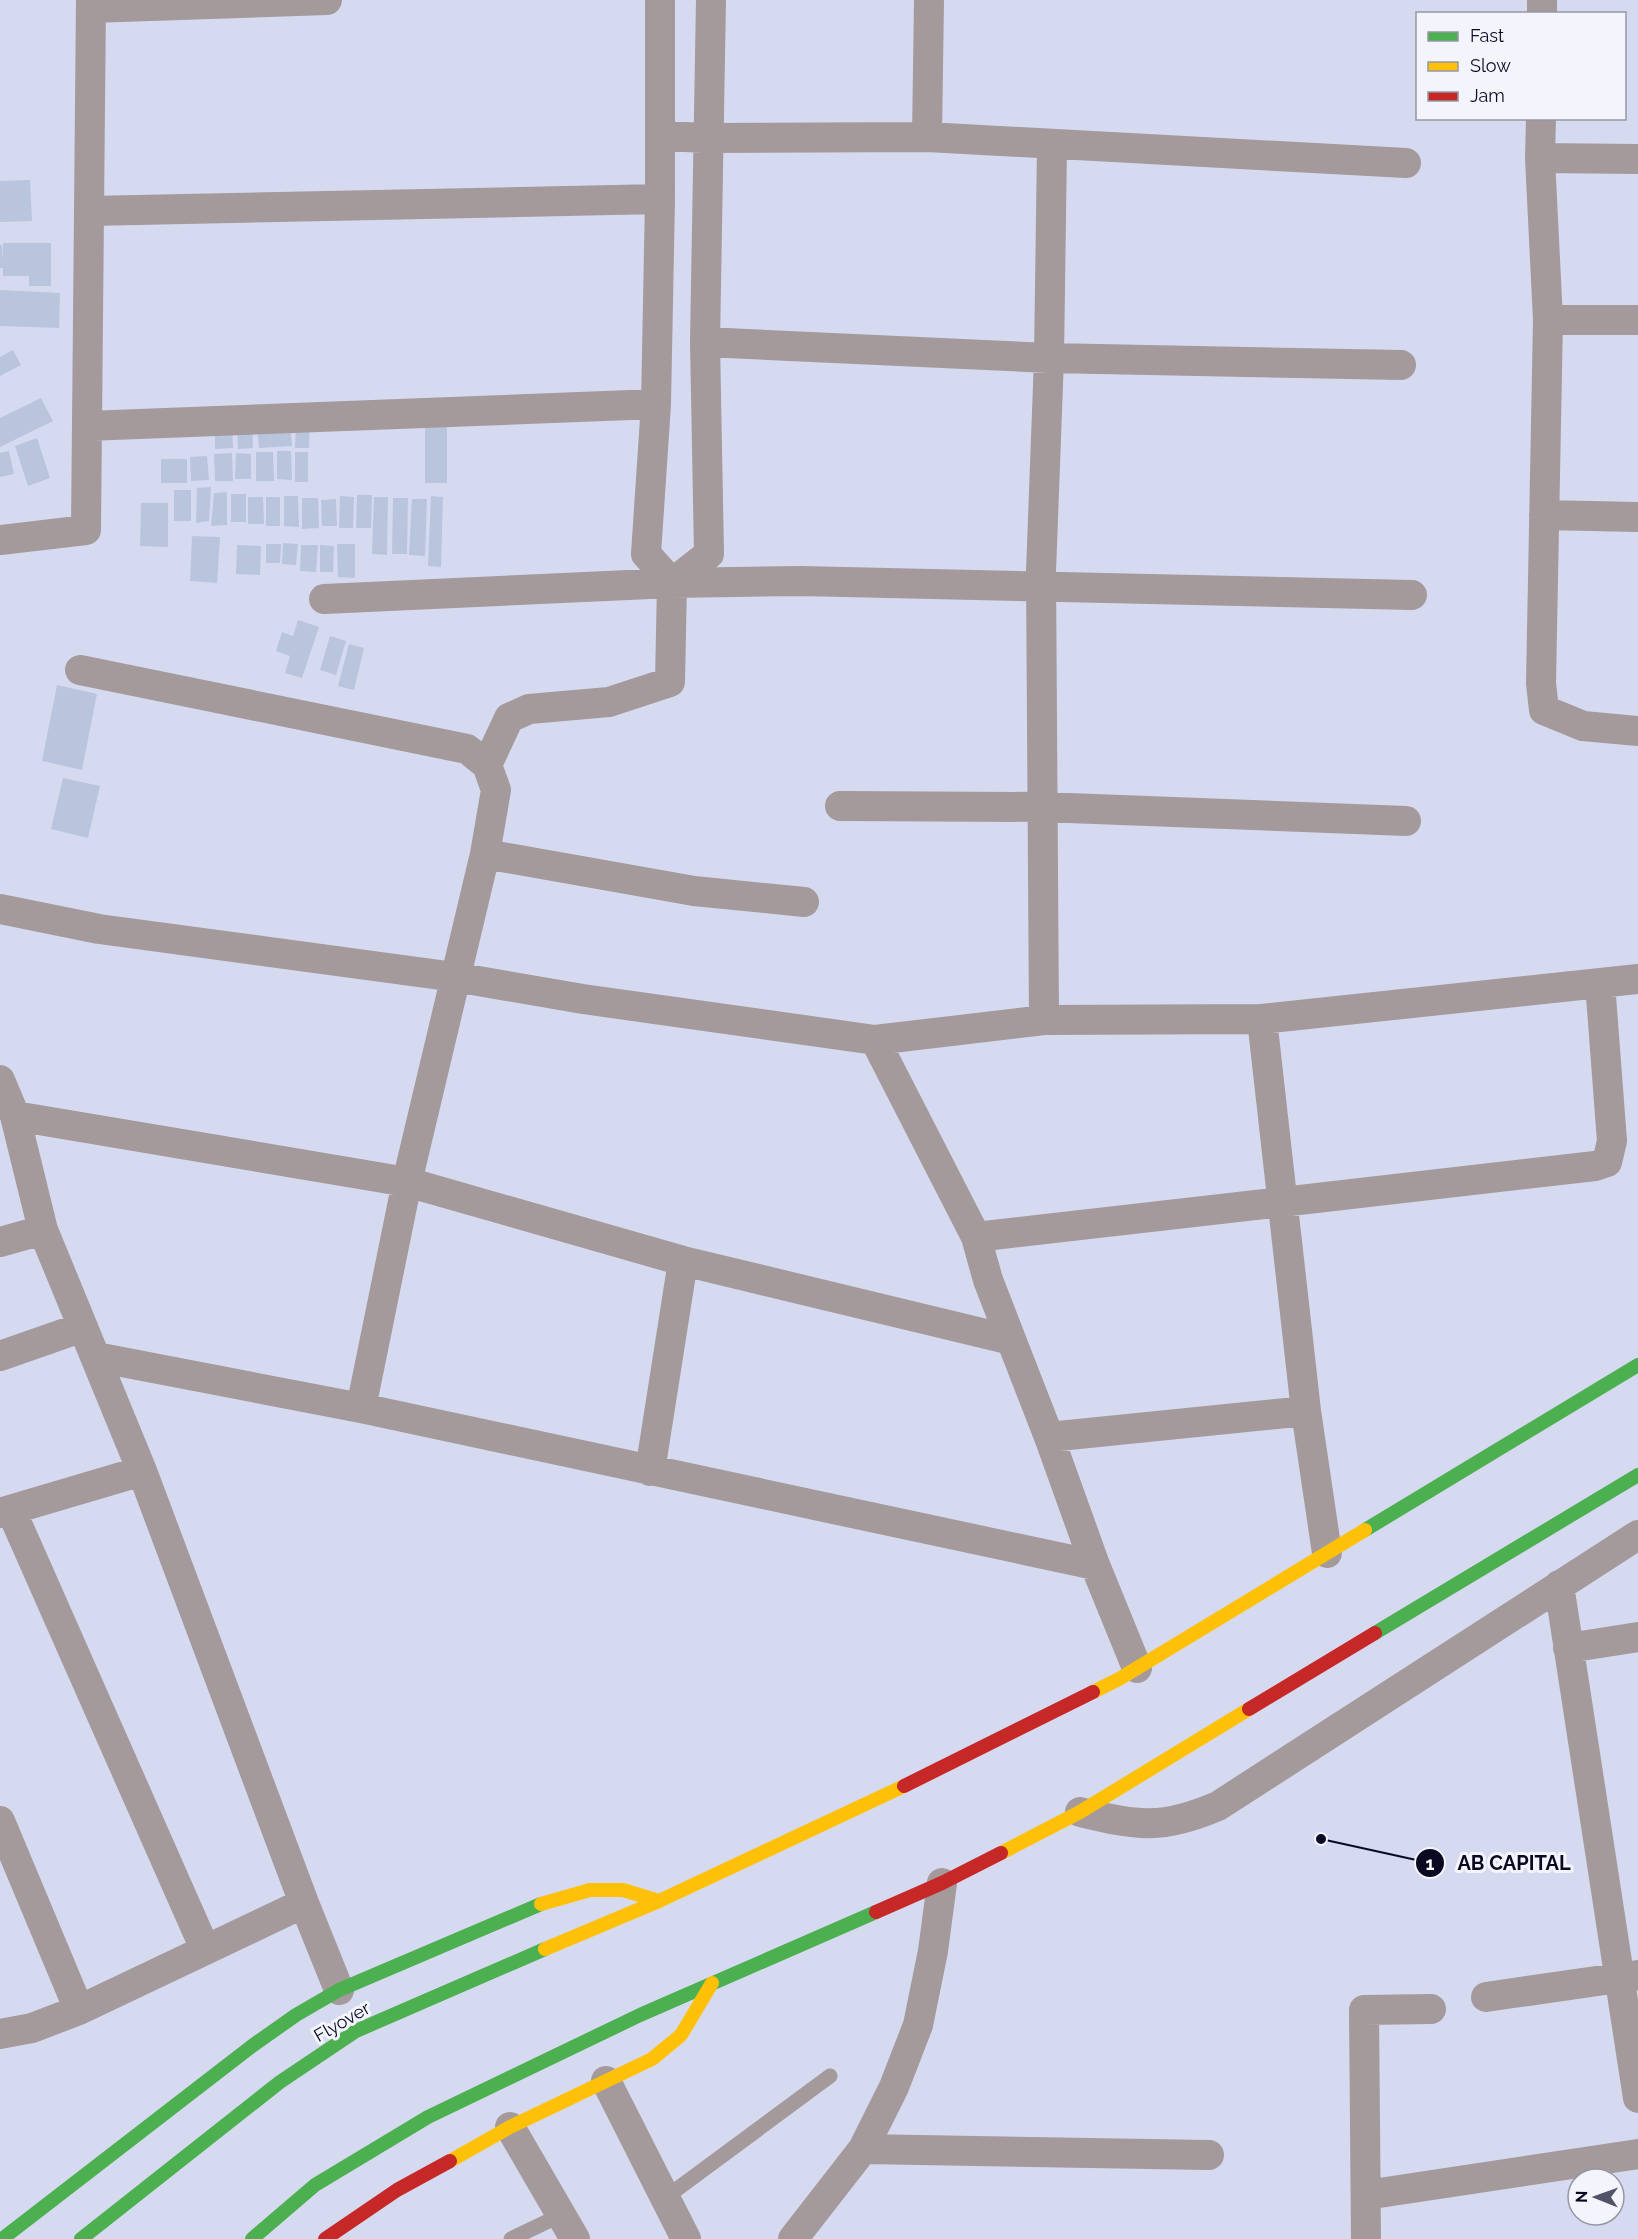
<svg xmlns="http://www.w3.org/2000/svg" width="1638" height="2239" font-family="Raleway,sans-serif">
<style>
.building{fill:#b9c5dd}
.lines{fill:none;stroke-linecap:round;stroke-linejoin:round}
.lane{stroke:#a4999b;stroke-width:15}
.street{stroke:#a4999b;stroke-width:30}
.fast{stroke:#4caf50;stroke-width:14}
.slow{stroke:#ffc107;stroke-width:14}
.jam{stroke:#c62828;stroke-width:14}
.labels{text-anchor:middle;stroke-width:6;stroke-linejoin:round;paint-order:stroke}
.street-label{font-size:18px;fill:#090a21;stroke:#f4f5fc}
.leader{fill:none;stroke:#090a21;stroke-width:2}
.callout-dot{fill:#090a21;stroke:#f4f5fc;stroke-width:2}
.mark-label{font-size:18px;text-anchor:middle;font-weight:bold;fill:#fff}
.callout-label{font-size:20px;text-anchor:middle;font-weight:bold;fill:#090a21;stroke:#f4f5fc;stroke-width:6;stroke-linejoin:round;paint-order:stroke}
</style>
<rect width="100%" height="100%" fill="#d6daf0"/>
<path class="building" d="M30 180 32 221 0 222V181Z
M3 243H51V286H29V276H3V268H0V245H2L3 262Z
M0 290 60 293 59 328 0 326Z
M13 350 21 365 0 376V357Z
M41 398 53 421 0 447V418Z
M447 420V483H425V421Z
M290 422 292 446 259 448 257 424Z
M296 422H310L309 448H295Z
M237 427H252L253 448 238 449Z
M215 428H232L233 448 215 449Z
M37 438 50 478 28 486 15 446Z
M9 451 14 474 0 477V453Z
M277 451H291L292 480 277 479Z
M256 452H273L274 481H256Z
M295 452H308V482H295Z
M232 453 233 481H215L214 454Z
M236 453 251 454V479H235Z
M207 456 209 480 191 481 190 457Z
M161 459H187V483H161Z
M211 487 209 521 196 523 197 488Z
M174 490H191V521H174Z
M227 492V525L211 526 214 493Z
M231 494H246V522H231Z
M357 495H372L371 528H356Z
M284 496H298L299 527 284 526Z
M340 496 354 497 353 528H339Z
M431 496 443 497 441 567 428 566Z
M248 497H263L264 524H248Z
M266 497H280V526H266Z
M374 497H388L387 555 372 554Z
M302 498H318L319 528 302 529Z
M393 498H408L407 554H392Z
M336 499 337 526H322L321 500Z
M412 499H427L425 556 409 555Z
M141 503H168V547L140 546Z
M192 536 220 537 217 583 190 581Z
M283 543 298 544 296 565 282 564Z
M266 544H281L280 563H266Z
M337 544H355V578L338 577Z
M237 545 261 546 260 575 236 574Z
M301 545H318L316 572 300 571Z
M320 545 334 546 333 572H320Z
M298 620 319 627 302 678 285 673 290 656 276 651 282 632 293 636Z
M330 636 346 641 336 675 320 670Z
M349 644 364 648 354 690 338 686Z
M57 685 97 694 82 770 42 761Z
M63 778 100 786 88 838 51 829Z"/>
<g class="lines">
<path class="lane" d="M665 2198 830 2076
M511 2239 561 2215"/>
<path class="street" d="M929 0 927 137 1406 163
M91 8 327 0
M1542 14V0
M1541 118 1540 158 1548 320 1541 683 1544 710 1583 726 1638 731
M660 136 709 138 927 137
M1540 158 1638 159
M89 211 660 199
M1548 320H1638
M705 342 1049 358 1401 365
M87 426 656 404
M1544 515 1638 517
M0 540 86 530 91 0
M672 583 709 554 705 342 711 0
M324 599 672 583 801 581 1412 595
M80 670 467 749 487 765 496 790 485 854 407 1182 361 1408
M487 765 509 718 529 709 609 702 670 682 672 583 646 554 656 404 660 199V0
M840 806 1042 807 1406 821
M485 854 694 891 804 902
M0 909 99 929 455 977 583 999 875 1040 976 1237 988 1280 1049 1437 1095 1565 1137 1668
M1262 1019 1306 1411 1327 1553
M1044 1020 1041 572 1049 358 1052 146
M875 1040 1044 1020 1262 1019 1638 979
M0 1080 15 1116 43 1230 142 1471 304 1903 339 1990
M15 1116 407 1182 683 1261 1011 1340
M976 1237 1595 1166 1607 1162 1612 1141 1600 983
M0 1242 43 1230
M0 1356 83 1327
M96 1357 361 1408 1095 1565
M1049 1437 1306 1411
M650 1471 683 1261
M11 1510 205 1949
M0 1513 142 1471
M1559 1585 1638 2098
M1568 1648 1638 1637
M1080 1812C1138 1826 1162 1830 1218 1806L1638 1535
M0 1821 79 2010
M1486 1997 1638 1975
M0 2034 32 2028 79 2010 304 1903
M606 2081 686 2239
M510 2127 575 2239
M863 2149 1209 2155
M1366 2195 1638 2154
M793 2239 863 2149 894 2087 918 2025 933 1951 942 1883
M1366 2239 1364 2010 1431 2009"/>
<path class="fast" d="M1365 1530 1638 1365
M1375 1633 1638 1475
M2 2239 252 2046 296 2015 339 1990 541 1904
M81 2239 280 2082 356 2031 545 1949
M252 2239 315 2185 428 2117 640 2015 876 1912"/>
<path class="slow" d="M1093 1692 1119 1679 1365 1530
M1001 1853 1080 1812 1249 1709
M541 1904 590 1890H623L659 1901
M545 1949 659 1901 904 1786
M450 2161 510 2127 652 2059 681 2035 712 1983"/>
<path class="jam" d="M1249 1709 1375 1633
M904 1786 1093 1692
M876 1912 942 1883 1001 1853
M325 2239 397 2190 450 2161"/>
</g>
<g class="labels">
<g class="street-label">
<text transform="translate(342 2022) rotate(-30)" y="6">Flyover</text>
</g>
</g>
<path class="leader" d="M1321 1839L1430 1863"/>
<g class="callout-dot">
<circle cx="1321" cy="1839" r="6"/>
<circle cx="1430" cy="1863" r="15"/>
</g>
<g class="mark-label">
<text x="1430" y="1870">1</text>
</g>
<g class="callout-label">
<text x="1514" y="1870">AB CAPITAL</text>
</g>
<rect x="1416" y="12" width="210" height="108" fill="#f4f5fc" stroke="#9697a4" stroke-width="1.5"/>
<rect x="1428" y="32" width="30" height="9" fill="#4caf50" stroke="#9697a4" stroke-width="1.5"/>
<text x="1470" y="42" font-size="18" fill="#090a21">Fast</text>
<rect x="1428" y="62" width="30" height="9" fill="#ffc107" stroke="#9697a4" stroke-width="1.5"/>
<text x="1470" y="72" font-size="18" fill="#090a21">Slow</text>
<rect x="1428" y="92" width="30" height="9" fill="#c62828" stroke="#9697a4" stroke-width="1.5"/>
<text x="1470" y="102" font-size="18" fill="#090a21">Jam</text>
<g transform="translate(1596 2197) rotate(271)"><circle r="28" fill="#f4f5fc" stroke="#9697a4" stroke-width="1.5"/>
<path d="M0-4.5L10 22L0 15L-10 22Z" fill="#515369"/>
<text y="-9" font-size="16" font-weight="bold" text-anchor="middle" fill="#090a21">N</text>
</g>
</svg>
